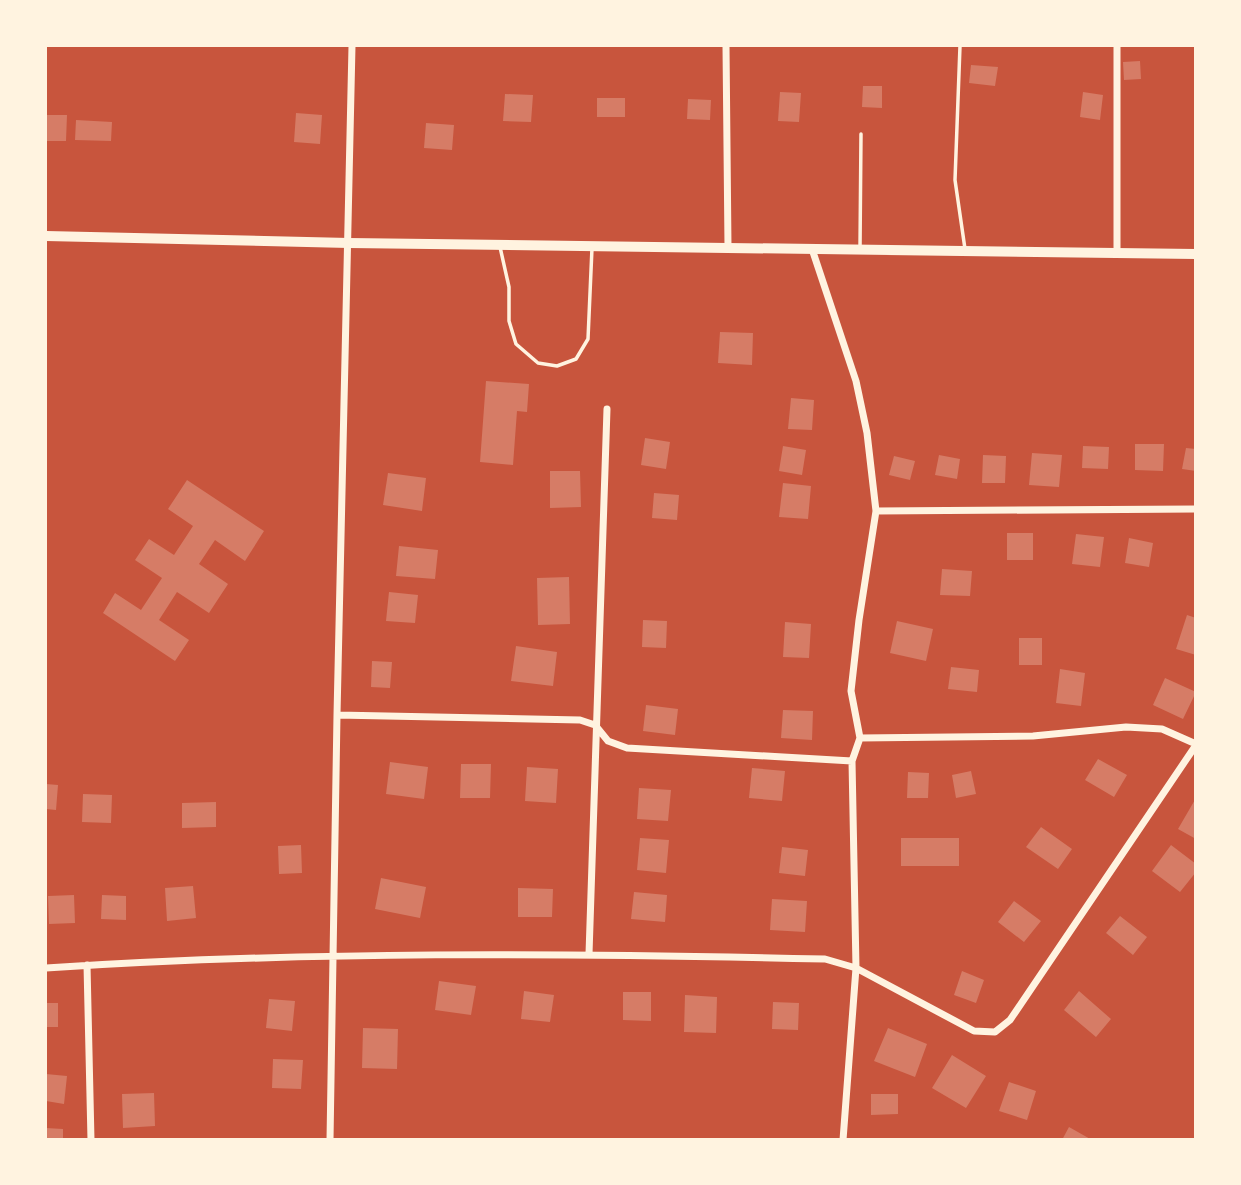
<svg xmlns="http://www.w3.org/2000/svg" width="1241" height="1185" font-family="'PT Sans',sans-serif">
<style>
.building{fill:#d67c66}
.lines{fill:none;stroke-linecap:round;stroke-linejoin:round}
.service{stroke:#fff3e0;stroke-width:3.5}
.minor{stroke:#fff3e0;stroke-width:7}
.tertiary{stroke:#fff3e0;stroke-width:10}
</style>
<rect width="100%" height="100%" fill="#c8553d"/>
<path class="building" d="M1140 61 1141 79 1124 80 1123 62Z
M971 65 998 67 995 86 969 83Z
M863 86H882V108L862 107Z
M780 92 801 93 799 122 778 121Z
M1083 92 1103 95 1100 120 1080 117Z
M505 94 533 95 531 122 503 121Z
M597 98H625V117H597Z
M688 99 711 100 710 120 687 119Z
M296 113 322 115 320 144 294 142Z
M46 115H67L66 141H46Z
M76 120 112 122 111 141 75 140Z
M426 123 454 125 452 150 424 148Z
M720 332 753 333 752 365 718 363Z
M486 381 529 384 527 412 517 411 513 465 480 462Z
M791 398 814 400 812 430 788 429Z
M645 438 670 442 666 469 641 465Z
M1135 444H1164L1163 471 1135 470Z
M783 446 806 450 802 475 779 471Z
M1083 446 1109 447 1108 469 1082 468Z
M1186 448 1196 449V471L1182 469Z
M1032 453 1062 455 1059 487 1029 485Z
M939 455 960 459 957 479 935 475Z
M983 455 1006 456 1005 483H982Z
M894 456 915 461 910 480 889 475Z
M550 471H580L581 507 550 508Z
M388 473 426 478 422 511 383 505Z
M187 480 264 531 245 561 215 540 199 564 228 584 209 613 177 592 159 620 189 640 175 661 103 613 115 593 141 610 162 578 135 560 149 539 174 555 193 526 168 509Z
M783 483 811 486 808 519 779 517Z
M654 493 679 495 677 520 652 518Z
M1007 533H1033V560H1007Z
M1076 534 1104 537 1100 567 1072 564Z
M1129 538 1153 543 1149 567 1125 563Z
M399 546 438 550 435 579 396 576Z
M942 569 972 571 970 596 940 595Z
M569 577 570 624 538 625 537 578Z
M389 592 418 595 415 623 386 621Z
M1187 615 1196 618V655L1176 649Z
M643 620 667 621 666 648 642 647Z
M897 621 933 629 926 661 890 653Z
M785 622 811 624 809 658 783 657Z
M1019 638H1042V665H1019Z
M516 646 557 652 553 686 511 681Z
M372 661 392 662 390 688 371 687Z
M951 667 979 670 977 692 948 689Z
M1060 669 1085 673 1081 706 1056 703Z
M1165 678 1196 692 1183 719 1153 705Z
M646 705 678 709 675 735 643 731Z
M783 710 813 711 812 740 781 738Z
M1098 759 1127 775 1114 797 1085 780Z
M390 762 428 767 424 799 386 794Z
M461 764H491L490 798H460Z
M527 767 558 769 556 803 525 801Z
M752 768 785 771 782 801 749 798Z
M971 771 976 794 956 798 952 775Z
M908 772 929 773 928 798H907Z
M46 784 58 785 56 810 46 809Z
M639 788 671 790 668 821 637 819Z
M83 794 112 795 111 823 82 822Z
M1196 798V839L1178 829Z
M216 802V827L182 828V803Z
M1041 827 1072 849 1058 869 1026 847Z
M640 838 669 840 666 873 637 870Z
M901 838H959V866H901Z
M301 845 302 873 279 874 278 846Z
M1171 845 1196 864V872L1180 892 1152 871Z
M782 847 808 850 805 876 779 873Z
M381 878 426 887 420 918 375 909Z
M193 886 196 918 167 921 165 888Z
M518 888 553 889 552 917H518Z
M634 892 667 895 665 922 631 919Z
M74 895 75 923 49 924 48 896Z
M102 895 126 896V920L101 919Z
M772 899 807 901 805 932 770 930Z
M1014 901 1041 921 1024 942 998 922Z
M1120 916 1147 937 1133 955 1106 933Z
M962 971 984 980 976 1003 954 995Z
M439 981 476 986 471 1015 435 1010Z
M524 991 554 995 550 1022 521 1019Z
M1079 991 1111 1019 1096 1037 1064 1010Z
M623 992H651V1021L623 1020Z
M685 995 717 997 716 1033 684 1032Z
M269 999 295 1001 292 1031 266 1028Z
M773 1002 799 1003 798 1030 772 1029Z
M46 1003H58V1027H46Z
M363 1028 398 1029 397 1069 362 1068Z
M888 1028 927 1044 915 1077 874 1061Z
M952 1055 986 1076 966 1108 932 1088Z
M273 1059 303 1060 301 1089 272 1088Z
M46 1074 67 1076 64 1104 46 1101Z
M1009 1082 1036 1091 1027 1120 999 1111Z
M154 1093 155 1126 123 1128 122 1094Z
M871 1094H898V1114L871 1115Z
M1069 1127 1092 1140H1062Z
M46 1128 63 1129V1140H46Z"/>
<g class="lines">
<path class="service" d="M960 46 955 180 965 249
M500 247 509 287V321L516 344 538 363 557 366 576 359 588 339 592 248
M860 248 861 134"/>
<path class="minor" d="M726 46 728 247
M812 249 856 381 867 433 876 511 859 620 851 691 860 738 852 761 856 968 843 1140
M1117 254V46
M876 511 1196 509
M337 715 580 720 595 725 608 741 627 748 852 761
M860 738 1033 736 1126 727 1162 729 1196 744
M589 954 607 409
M87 965 91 1140
M46 968C305 951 565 953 825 959L856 968 974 1031 995 1032 1010 1020 1196 745
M330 1140 337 715 352 46"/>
<path class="tertiary" d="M46 236 349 243 1196 254"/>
</g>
<rect width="1241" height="1185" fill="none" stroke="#fff3e0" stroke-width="94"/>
</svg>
